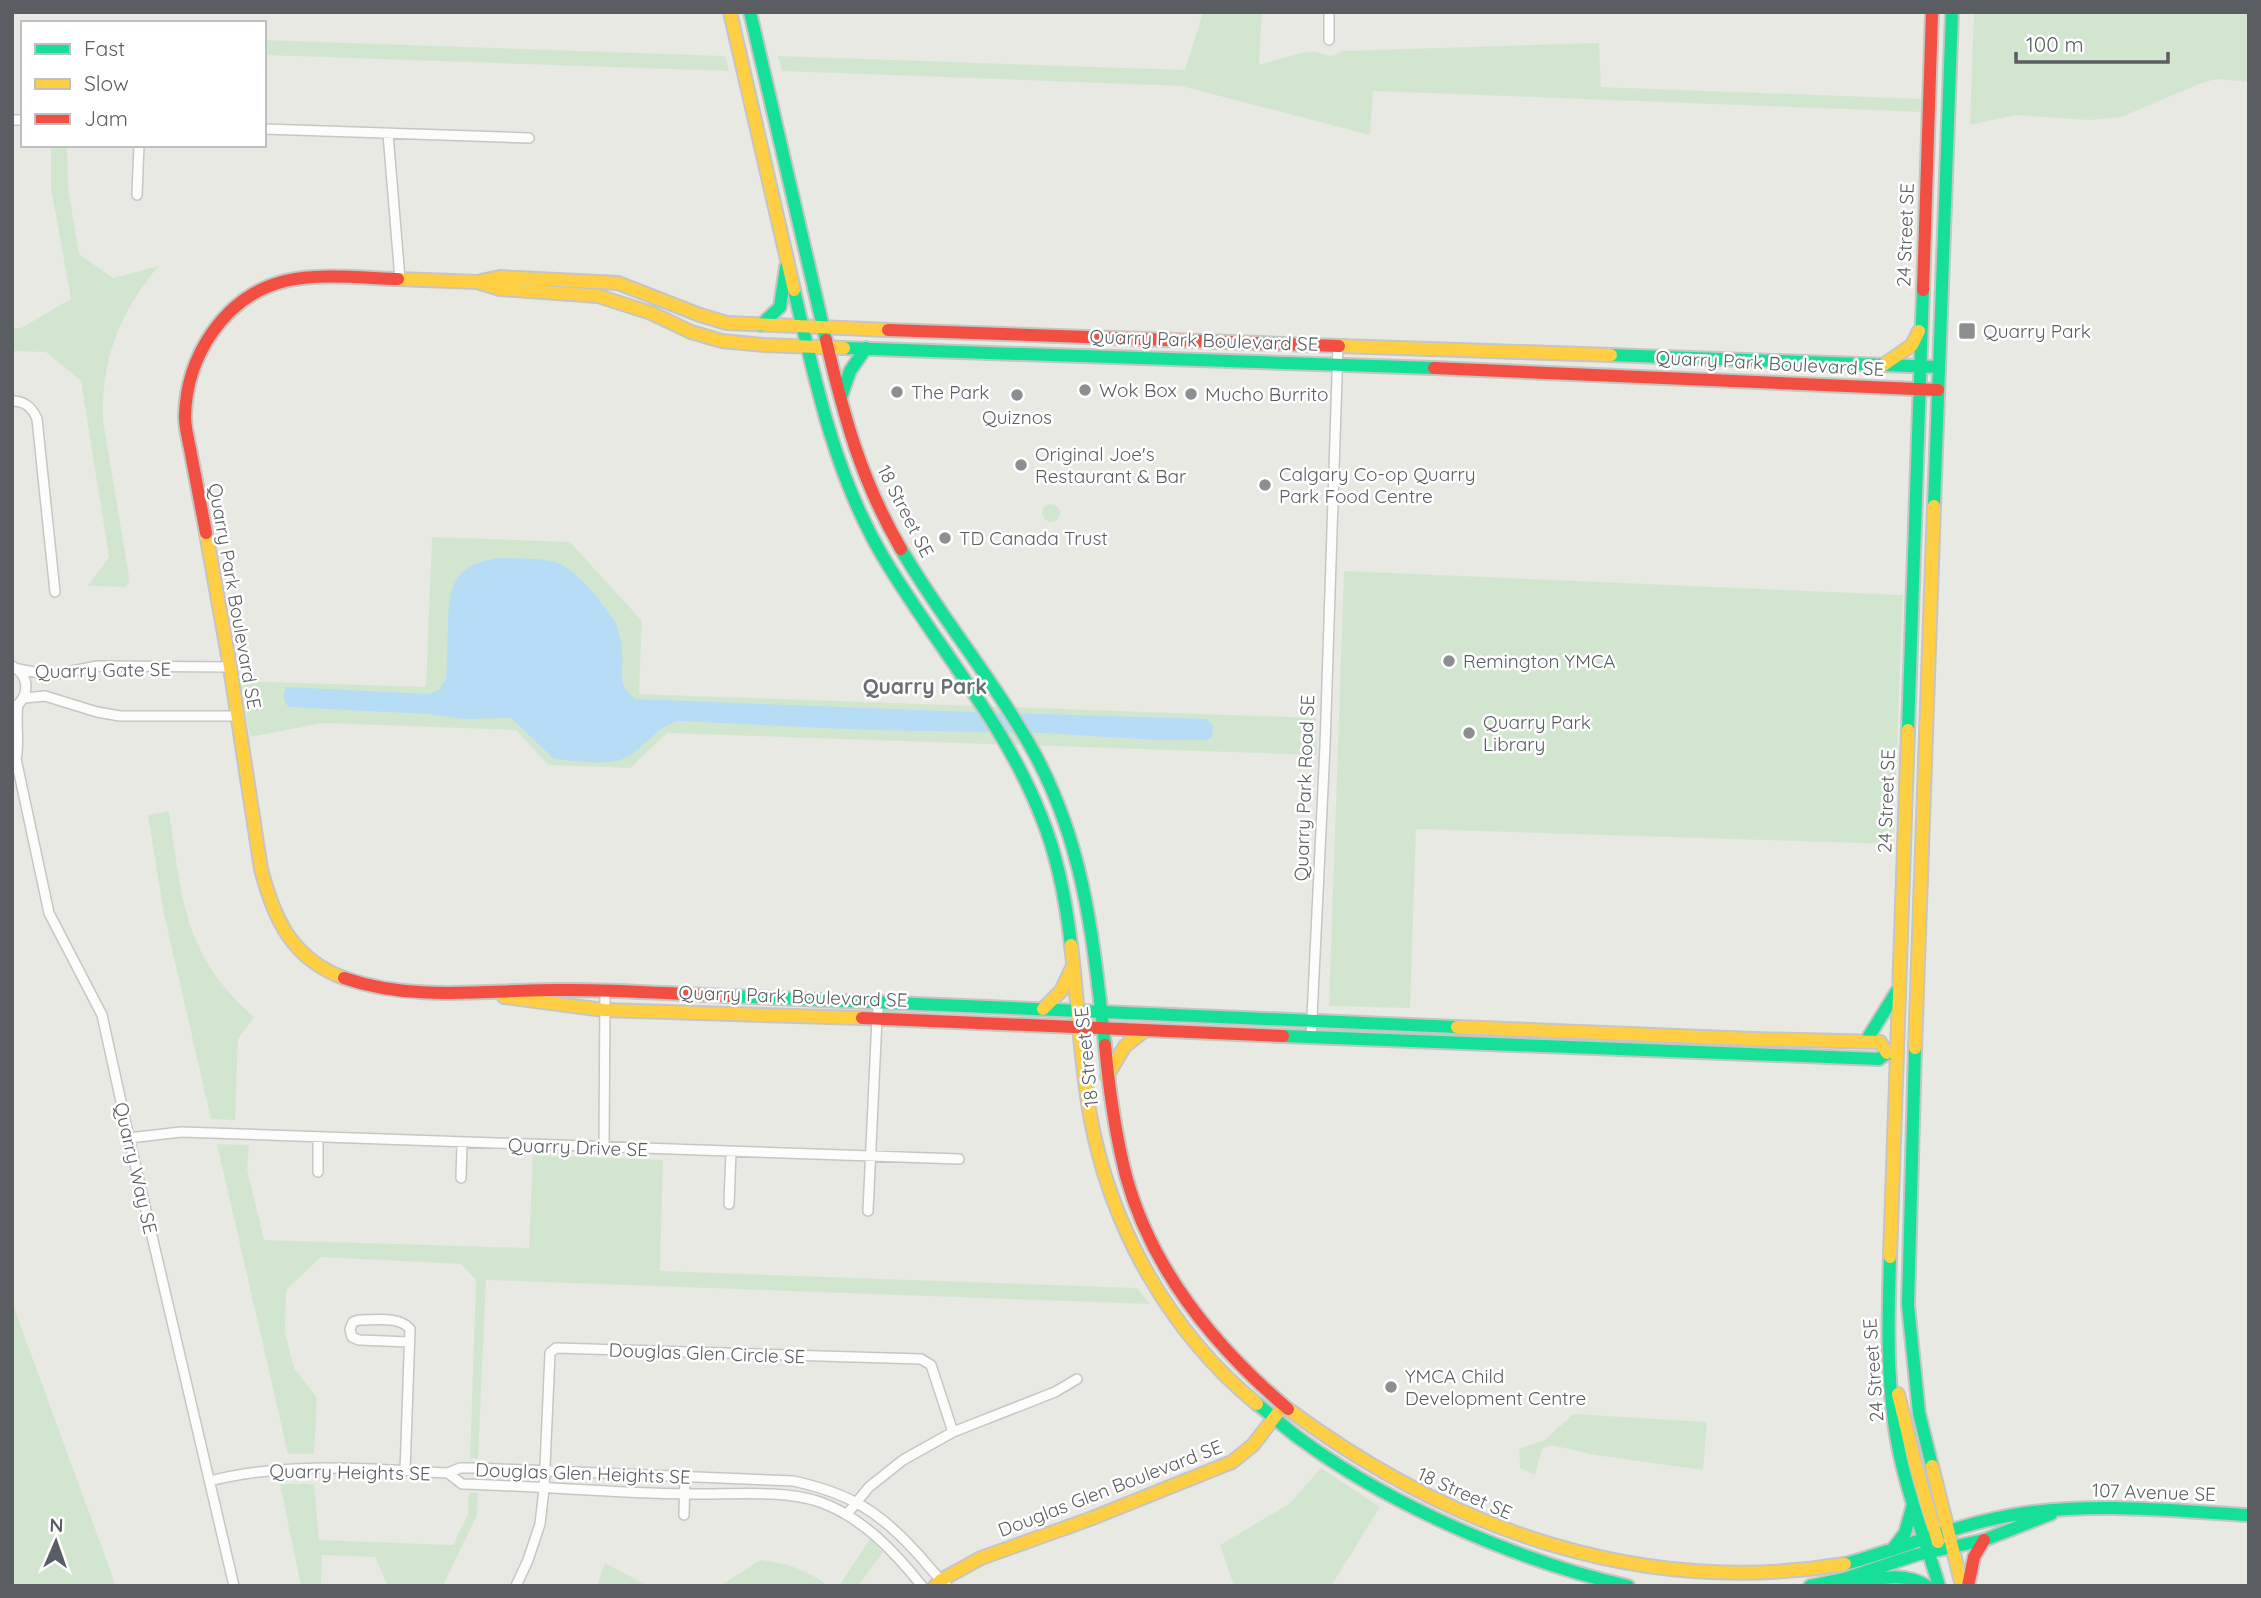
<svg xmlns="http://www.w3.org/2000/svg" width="2261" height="1598" font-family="Quicksand,sans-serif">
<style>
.green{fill:#d2e6cf}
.water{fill:#b7dcf5}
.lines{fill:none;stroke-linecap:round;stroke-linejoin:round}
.street-casing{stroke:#c6c6c5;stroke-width:12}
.fast-casing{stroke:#c5c6c4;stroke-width:16}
.slow-casing{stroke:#c5c6c4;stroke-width:16}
.jam-casing{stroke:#c5c6c4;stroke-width:16}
.street{stroke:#fcfcfb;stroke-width:9}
.fast{stroke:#16e098;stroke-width:12}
.slow{stroke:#ffcf43;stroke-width:12}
.jam{stroke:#f24e42;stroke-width:12}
.poi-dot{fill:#8c8f90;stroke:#fff;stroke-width:2.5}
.labels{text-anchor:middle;stroke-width:5;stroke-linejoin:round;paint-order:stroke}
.street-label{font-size:19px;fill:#5a5e62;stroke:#fff}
.poi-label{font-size:19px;fill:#5a5e62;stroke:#fff;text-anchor:start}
.neighbourhood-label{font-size:21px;font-weight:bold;fill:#6b6f74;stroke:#fff}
</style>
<rect width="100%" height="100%" fill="#e9e9e4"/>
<path class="green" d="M1203 12H1262L1259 65C1275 61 1293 53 1310 52 1324 50 1326 62 1342 51L1599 43 1601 87 1923 99V112L1373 91 1370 135 1181 86 782 71 778 56 1185 70Z
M1974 12H2249V82L2217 79 2204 82 2121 117 2089 120 2015 115 1970 125Z
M264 40 725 56 729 71 264 55Z
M51 145H67L68 187 79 254 113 278 159 266C120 311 101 360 103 420L130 582 125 587 88 586 109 557 81 381 46 352 12 351V328H21L71 299 51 188Z
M1042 513a9 9 0 1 1 18 0a9 9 0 1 1-18 0Z
M432 537 570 542 642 621 639 694 1316 718 1317 755 667 733 630 768 548 765 516 730 322 723 250 737 240 681 426 687Z
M1344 571 1903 595 1893 844 1416 829 1410 1008 1329 1006Z
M169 811C182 899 183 954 254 1017L238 1039 235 1120 211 1119 164 914 148 815Z
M217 1144 249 1145 247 1168 264 1240 529 1248 533 1155 663 1160 660 1271 1137 1288 1150 1304 486 1280 478 1459H470L476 1280 461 1264 321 1257 286 1290 285 1332 294 1368 317 1398 314 1454H288Z
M12 1302 116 1586H12Z
M1573 1414 1707 1422 1703 1470 1595 1455 1551 1445 1542 1449 1535 1475 1520 1468 1519 1449 1545 1440Z
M1321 1468 1380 1507 1331 1586H1234L1220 1545 1289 1504Z
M280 1484H314L319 1540 453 1545 468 1514 469 1493H478L477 1515 443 1586H388L375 1557 322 1555 321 1586H301Z
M870 1539 883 1552 858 1586H839Z
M760 1560C785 1562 808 1570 828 1586H720Z
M605 1563 648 1586H597Z"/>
<path class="water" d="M499 558C517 559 540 557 558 563 576 570 603 603 614 620 619 629 621 641 622 651 624 672 616 687 636 699L971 712 1207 719 1213 725 1212 737 1208 740H1155L1044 733 868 730 678 721C657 726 644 749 625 758 605 767 575 760 554 759L511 718 463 719 427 714 289 707C282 702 283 695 286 687L429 694 439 690 446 679C447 662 447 645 448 629 449 587 452 565 499 558Z"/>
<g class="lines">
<g class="street-casing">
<path id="street" d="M1329 12V40
M12 120H23
M264 129 529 138
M388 134 400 279
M137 195 139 145
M12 401C25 401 32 407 37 419L55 592
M12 666C31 676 30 698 12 709
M18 669 50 675 98 666 230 667
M24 698 45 696 97 712 120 716H237
M12 754 16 759 49 913 102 1015 129 1138 234 1586
M16 759C20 741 15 723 18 705
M1311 1038 1325 746 1338 346
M318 1137V1172
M129 1138 181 1132 959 1159
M604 1148 605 991
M461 1178 462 1142
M729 1204 731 1152
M868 1211 877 1018 879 1002
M405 1471 410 1329C400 1316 374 1320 359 1320L353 1322 350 1329 352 1337 359 1340 409 1342
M210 1481C288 1461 369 1469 448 1473
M847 1514 869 1487 903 1460 953 1432 1055 1392 1077 1379
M684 1515 685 1477
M516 1586 528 1560 540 1524 544 1489 550 1353 556 1348 921 1359 931 1365 953 1432
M922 1586C895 1552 862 1517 820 1502 782 1489 727 1495 687 1494 612 1493 537 1486 462 1484L448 1473 460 1468H475L793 1481C849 1493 879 1511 917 1553 927 1564 936 1576 947 1586"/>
</g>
<g class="fast-casing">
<path id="fast" d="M750 12 826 340
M794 290C815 380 834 473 882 555 933 642 1004 721 1041 816 1058 857 1066 901 1071 945
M761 325 780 307 786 267
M844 348 1434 368
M1611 355 1938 367
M841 397 850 371 866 348
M1934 506 1952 12
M901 549C941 618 993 679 1032 749 1085 844 1093 939 1105 1045
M1908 730 1923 290
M728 996 1457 1027
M1283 1036 1879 1059 1887 1053 1893 1054
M1866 1041 1897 991
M1915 1048 1908 1305 1919 1413 1932 1466
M1890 1257C1888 1322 1886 1388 1899 1451 1908 1497 1926 1541 1939 1586
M1257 1404C1273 1416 1287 1430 1303 1441 1392 1506 1520 1562 1628 1586
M1892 1550 1905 1533 1913 1504
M1845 1564C1903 1548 1960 1523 2019 1514 2095 1502 2174 1511 2249 1515
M1852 1580 1857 1582C1881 1578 1905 1572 1927 1586
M1810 1586 1844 1579 1916 1555 1984 1540 2051 1514"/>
</g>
<g class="slow-casing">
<path id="slow" d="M730 12 794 290
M398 279 477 282 500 289 598 296 651 313 691 332 722 341 764 345 844 348
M481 281 500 277 618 283 700 315 727 323 888 330
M1339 346 1611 355
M1882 366 1912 345 1919 331
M206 533 230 667 261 869C274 919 292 959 344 978
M1071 945C1078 1001 1080 1059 1090 1115 1110 1226 1169 1332 1257 1404
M504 997 604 1010 862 1018
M1043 1009 1061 991 1072 968
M1457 1027 1752 1039 1880 1042 1887 1053
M1915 1048 1934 506
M1107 1076 1125 1046 1144 1031
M1890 1257 1908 730
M1898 1394 1915 1463 1938 1542
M1288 1409C1450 1529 1640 1598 1845 1564
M1932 1466 1962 1586
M935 1586 941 1580 981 1558 1090 1519 1232 1462 1253 1445 1277 1414"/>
</g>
<g class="jam-casing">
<path id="jam" d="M1923 290 1932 12
M888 330 1339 346
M826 340C844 417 861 480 901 549
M1434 368 1938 390
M206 533C201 507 196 481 191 454 189 442 185 429 185 417 186 357 224 296 285 281 319 273 363 278 398 279
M344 978C413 1002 486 990 557 990 614 989 671 994 728 996
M862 1018 1283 1036
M1105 1045C1109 1089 1115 1133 1126 1176 1152 1271 1215 1347 1288 1409
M1968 1586 1974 1557 1984 1540"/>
</g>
<use href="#street" class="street"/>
<use href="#fast" class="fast"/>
<use href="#slow" class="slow"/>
<use href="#jam" class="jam"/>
</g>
<g class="poi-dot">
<rect x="1958" y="322" width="18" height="18" rx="3.5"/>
<circle cx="1085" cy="390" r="7"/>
<circle cx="897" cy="392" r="7"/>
<circle cx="1191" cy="394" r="7"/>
<circle cx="1017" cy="395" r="7"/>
<circle cx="1021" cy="465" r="7"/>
<circle cx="1265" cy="485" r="7"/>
<circle cx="945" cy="538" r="7"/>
<circle cx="1449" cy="661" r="7"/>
<circle cx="1469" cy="733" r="7"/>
<circle cx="1391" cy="1387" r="7"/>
</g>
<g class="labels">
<g class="street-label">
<text transform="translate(1905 235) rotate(-88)" y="7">24 Street SE</text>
<text transform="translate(1204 340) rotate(2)" y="7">Quarry Park Boulevard SE</text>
<text transform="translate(1770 363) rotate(3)" y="7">Quarry Park Boulevard SE</text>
<text transform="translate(906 511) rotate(63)" y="7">18 Street SE</text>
<text transform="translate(235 596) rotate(80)" y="7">Quarry Park Boulevard SE</text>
<text transform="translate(103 670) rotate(-1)" y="7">Quarry Gate SE</text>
<text transform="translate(1304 788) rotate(-88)" y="7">Quarry Park Road SE</text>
<text transform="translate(1886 801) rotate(-88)" y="7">24 Street SE</text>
<text transform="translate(793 996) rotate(2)" y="7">Quarry Park Boulevard SE</text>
<text transform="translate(1086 1057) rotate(-96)" y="7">18 Street SE</text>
<text transform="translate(578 1147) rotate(2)" y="7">Quarry Drive SE</text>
<text transform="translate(136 1168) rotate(77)" y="7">Quarry Way SE</text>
<text transform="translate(707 1353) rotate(2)" y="7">Douglas Glen Circle SE</text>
<text transform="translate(1873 1370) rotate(-94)" y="7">24 Street SE</text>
<text transform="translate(350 1472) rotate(1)" y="7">Quarry Heights SE</text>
<text transform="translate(583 1473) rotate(2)" y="7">Douglas Glen Heights SE</text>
<text transform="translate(1110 1488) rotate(-21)" y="7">Douglas Glen Boulevard SE</text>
<text transform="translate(2154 1492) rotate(2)" y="7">107 Avenue SE</text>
<text transform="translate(1465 1493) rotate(24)" y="7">18 Street SE</text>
</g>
<g class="poi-label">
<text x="1983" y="338">Quarry Park</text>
<text x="1099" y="397">Wok Box</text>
<text x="911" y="399">The Park</text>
<text x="1205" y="401">Mucho Burrito</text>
<text x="1017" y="424" text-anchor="middle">Quiznos</text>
<text x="1035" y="461">Original Joe's<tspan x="1035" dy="22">Restaurant &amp; Bar</tspan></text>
<text x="1279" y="481">Calgary Co-op Quarry<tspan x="1279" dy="22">Park Food Centre</tspan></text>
<text x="959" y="545">TD Canada Trust</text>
<text x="1463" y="668">Remington YMCA</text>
<text x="1483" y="729">Quarry Park<tspan x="1483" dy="22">Library</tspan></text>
<text x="1405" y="1383">YMCA Child<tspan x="1405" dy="22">Development Centre</tspan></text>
</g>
<g class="neighbourhood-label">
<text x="925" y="694">Quarry Park</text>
</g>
</g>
<rect width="2261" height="1598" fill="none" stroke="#5a5e62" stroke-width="28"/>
<rect x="21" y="21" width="245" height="126" fill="#ffffff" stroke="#bdbfc0" stroke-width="2"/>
<rect x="35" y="44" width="35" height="10" fill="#16e098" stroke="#bdbfc0" stroke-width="2"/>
<text x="84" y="56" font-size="21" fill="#5a5e62">Fast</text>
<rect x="35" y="79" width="35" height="10" fill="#ffcf43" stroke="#bdbfc0" stroke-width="2"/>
<text x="84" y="91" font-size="21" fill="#5a5e62">Slow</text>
<rect x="35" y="114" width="35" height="10" fill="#f24e42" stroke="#bdbfc0" stroke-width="2"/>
<text x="84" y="126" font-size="21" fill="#5a5e62">Jam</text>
<g transform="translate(56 1542) rotate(2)" stroke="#ffffff" stroke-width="5" paint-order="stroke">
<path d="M0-5L12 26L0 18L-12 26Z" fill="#5a5e62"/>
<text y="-10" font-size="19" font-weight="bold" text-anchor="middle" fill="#5a5e62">N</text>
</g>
<path d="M2016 52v10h152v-10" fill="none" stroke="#5a5e62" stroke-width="3.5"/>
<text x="2026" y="52" font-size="21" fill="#5a5e62" stroke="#ffffff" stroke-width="5" paint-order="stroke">100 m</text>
</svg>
